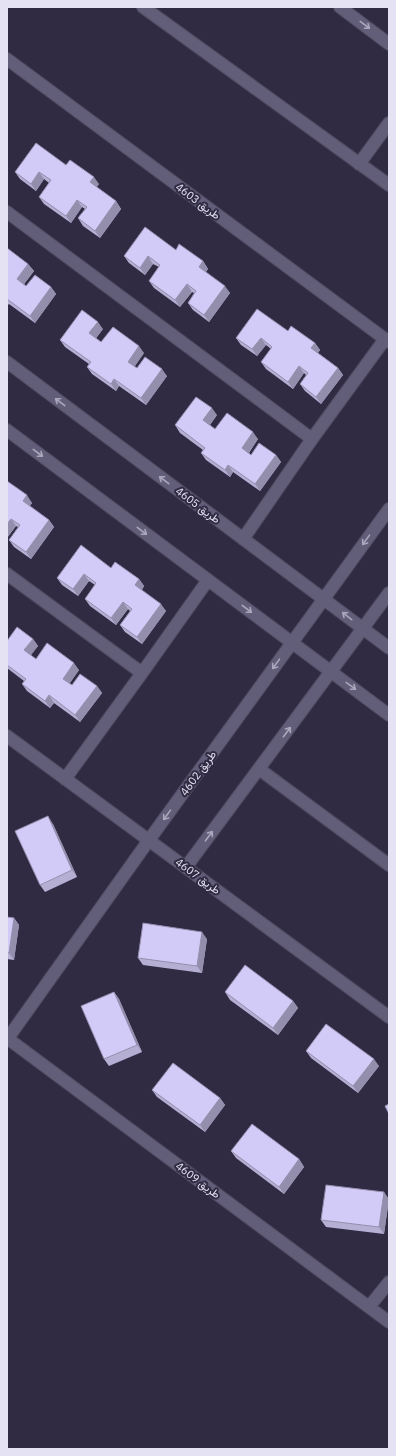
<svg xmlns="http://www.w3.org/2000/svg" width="396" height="1456" font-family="'IBM Plex Sans',Vazirmatn,sans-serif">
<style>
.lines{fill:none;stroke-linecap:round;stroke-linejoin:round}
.street-casing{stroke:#4d495e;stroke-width:14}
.street{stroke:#625d79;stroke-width:12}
.wall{fill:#b5afd4}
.shaded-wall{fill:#948ead}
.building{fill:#d3cbf7;stroke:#948ead}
.oneway{stroke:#aaa7bc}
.labels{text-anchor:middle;stroke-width:4;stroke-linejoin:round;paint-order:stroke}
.street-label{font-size:11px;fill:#e5e3f3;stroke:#302b43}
</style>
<rect width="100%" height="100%" fill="#302b43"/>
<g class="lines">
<g class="street-casing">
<path id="street" d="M143 7 389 185
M340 7 389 44
M7 59 389 342
M359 164 389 123
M7 212 312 439
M7 362 389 648
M7 430 389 715
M243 539 312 439 385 339
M7 574 142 673
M7 736 389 1017
M259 769 389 865
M65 779 142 673 208 580
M186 867 389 593
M7 1038 389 1322
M8 1038 149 840 389 509
M369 1307 389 1282"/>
</g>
<use href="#street" class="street"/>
</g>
<path class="wall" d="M66 165 99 184 96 187 116 201 121 209 100 238 83 226 78 218 85 209 82 207 71 223 44 204 39 197 49 183 44 179 36 191 20 179 15 172Z
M7 248 28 264 34 271 24 284 26 286 51 287 56 294 35 323 9 304 7 306Z
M176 250 203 261 208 269 206 272 230 293 209 322 193 310 188 303 194 293 192 292 180 307 154 288 149 281 159 267 153 264 145 275 129 263 124 256Z
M103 329 96 338 101 342 144 353 134 367 137 368 167 376 146 405 119 386 116 391 92 374 87 367 89 364 65 347 60 340Z
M288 331 315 343 320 350 318 353 338 368 343 375 321 404 305 391 300 384 306 375 304 373 293 389 266 369 261 362 271 349 266 345 257 356 241 345 236 338Z
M217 415 210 425 215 429 258 439 249 453 251 455H276L281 462 260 491 233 472 230 477 206 460 201 453 203 450 180 433 175 425Z
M7 481 32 503 30 506 49 520 54 527 31 559 14 547 9 540 18 527 16 526 7 538Z
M111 568 139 579 144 586 142 590 166 611 142 644 125 632 120 625 130 611 128 609 116 625 90 606 85 599 95 585 89 581 78 596 62 585 57 578Z
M33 639 38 646 30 655 36 659 79 670 69 684 72 685 97 686 102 693 80 722 54 703 50 708 27 691 22 684 24 681 7 668V641Z
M53 824 77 877 45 892 40 885Z
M7 917 14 918 19 925 14 960 7 959Z
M207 939 202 973 143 965 138 958Z
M114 992 119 999 142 1052 109 1066 104 1059Z
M225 992 293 1001 298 1008 278 1035 230 1000Z
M306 1051 379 1066 358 1093 311 1058Z
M152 1090 220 1098 225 1105 205 1132 157 1097Z
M231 1151 299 1159 304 1167 284 1194 236 1158Z
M389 1199 384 1234 326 1227 321 1220Z"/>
<path class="shaded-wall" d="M39 172 44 179 36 191 31 184Z
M94 177 99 184 95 190 90 182Z
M77 200 82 207 71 223 66 216Z
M116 201 121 209 100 238 95 231Z
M148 256 153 264 145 275 140 268Z
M203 261 208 269 204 274 199 267Z
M28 264 34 271 22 287 17 279Z
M187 284 192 292 180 307 175 300Z
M225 286 230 293 209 322 204 315Z
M51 287 56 294 35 323 30 316Z
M98 322 103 329 94 341 89 333Z
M261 338 266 345 257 356 252 349Z
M315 343 320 350 316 355 311 348Z
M139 346 144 353 133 369 128 362Z
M299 366 304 373 293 389 288 382Z
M338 368 343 375 321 404 316 397Z
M162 369 167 376 146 405 141 398Z
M114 379 119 386 116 391 111 384Z
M212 408 217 415 208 427 203 420Z
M253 432 258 439 247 455 242 448Z
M276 455 281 462 260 491 255 484Z
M228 465 233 472 230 477 225 470Z
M27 495 32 503 28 508 23 501Z
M11 519 16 526 7 538V524Z
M49 520 54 527 31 559 26 552Z
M84 574 89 581 78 596 73 589Z
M139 579 144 586 140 592 135 585Z
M123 602 128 609 116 625 111 618Z
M161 604 166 611 142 644 137 637Z
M33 639 38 646 29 658 24 650Z
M74 663 79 670 68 686 63 679Z
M97 686 102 693 80 722 75 715Z
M49 695 54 703 50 708 45 701Z
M48 816 53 824 77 877 72 870Z
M14 918 19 925 14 960 9 953Z
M202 932 207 939 202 973 197 966Z
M114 992 119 999 142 1052 137 1045Z
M293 1001 298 1008 278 1035 273 1028Z
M374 1059 379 1066 358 1093 353 1086Z
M220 1098 225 1105 205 1132 200 1125Z
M299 1159 304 1167 284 1194 279 1187Z
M384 1192 389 1199 384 1234 379 1227Z"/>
<path class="building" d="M36 143 66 165 70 160 94 177 90 182 116 201 95 231 78 218 87 207 77 200 66 216 39 197 51 180 39 172 31 184 15 172Z
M145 227 176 250 179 244 203 261 199 267 225 286 204 315 188 303 196 291 187 284 175 300 149 281 160 265 148 256 140 268 124 256Z
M7 248 28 264 17 279 26 286 35 275 51 287 30 316 7 299Z
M257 309 288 331 291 326 315 343 311 348 338 368 316 397 300 384 308 373 299 366 288 382 261 362 272 347 261 338 252 349 236 338Z
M82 310 98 322 89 333 101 342 113 327 139 346 128 362 137 368 145 357 162 369 141 398 114 379 111 384 87 367 91 362 60 340Z
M196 397 212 408 203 420 215 429 227 413 253 432 242 448 251 455 259 443 276 455 255 484 228 465 225 470 201 453 205 448 175 425Z
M7 481 27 495 23 501 49 520 26 552 9 540 20 525 11 519 7 524Z
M81 545 111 568 115 562 139 579 135 585 161 604 137 637 120 625 132 609 123 602 111 618 85 599 96 583 84 574 73 589 57 578Z
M17 627 33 639 24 650 36 659 47 643 74 663 63 679 72 685 80 674 97 686 75 715 49 695 45 701 22 684 26 679 7 665V641Z
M48 816 72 870 40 885 15 831Z
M7 917 14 918 9 953 7 952Z
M143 923 202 932 197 966 138 958Z
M245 965 293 1001 273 1028 225 992Z
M114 992 137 1045 104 1059 81 1006Z
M326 1024 374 1059 353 1086 306 1051Z
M173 1063 220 1098 200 1125 152 1090Z
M389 1104V1114L385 1106Z
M252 1124 299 1159 279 1187 231 1151Z
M326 1185 384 1192 379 1227 321 1220Z"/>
<defs><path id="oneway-shaft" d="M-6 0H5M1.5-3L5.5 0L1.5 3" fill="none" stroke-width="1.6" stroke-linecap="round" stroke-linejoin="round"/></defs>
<g class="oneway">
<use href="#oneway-shaft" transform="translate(365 25) rotate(37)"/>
<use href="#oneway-shaft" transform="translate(60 402) rotate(-143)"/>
<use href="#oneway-shaft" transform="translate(38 453) rotate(37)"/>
<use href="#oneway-shaft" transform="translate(164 480) rotate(-143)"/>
<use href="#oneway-shaft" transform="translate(142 531) rotate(37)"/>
<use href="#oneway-shaft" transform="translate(366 540) rotate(126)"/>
<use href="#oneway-shaft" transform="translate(247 609) rotate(37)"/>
<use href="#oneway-shaft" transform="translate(347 616) rotate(-142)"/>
<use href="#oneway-shaft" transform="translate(276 664) rotate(126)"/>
<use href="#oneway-shaft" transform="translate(351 686) rotate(36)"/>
<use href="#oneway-shaft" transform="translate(287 732) rotate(-53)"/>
<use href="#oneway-shaft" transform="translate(167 815) rotate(126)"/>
<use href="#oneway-shaft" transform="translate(209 836) rotate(-53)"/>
</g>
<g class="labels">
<g class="street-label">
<text transform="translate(198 201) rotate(37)" y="4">طريق 4603</text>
<text transform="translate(198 505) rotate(37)" y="4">طريق 4605</text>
<text transform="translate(198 773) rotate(-54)" y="4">طريق 4602</text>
<text transform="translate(198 876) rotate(36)" y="4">طريق 4607</text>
<text transform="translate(198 1180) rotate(37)" y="4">طريق 4609</text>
</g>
</g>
<rect width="396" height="1456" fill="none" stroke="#e5e3f3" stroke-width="16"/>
</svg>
